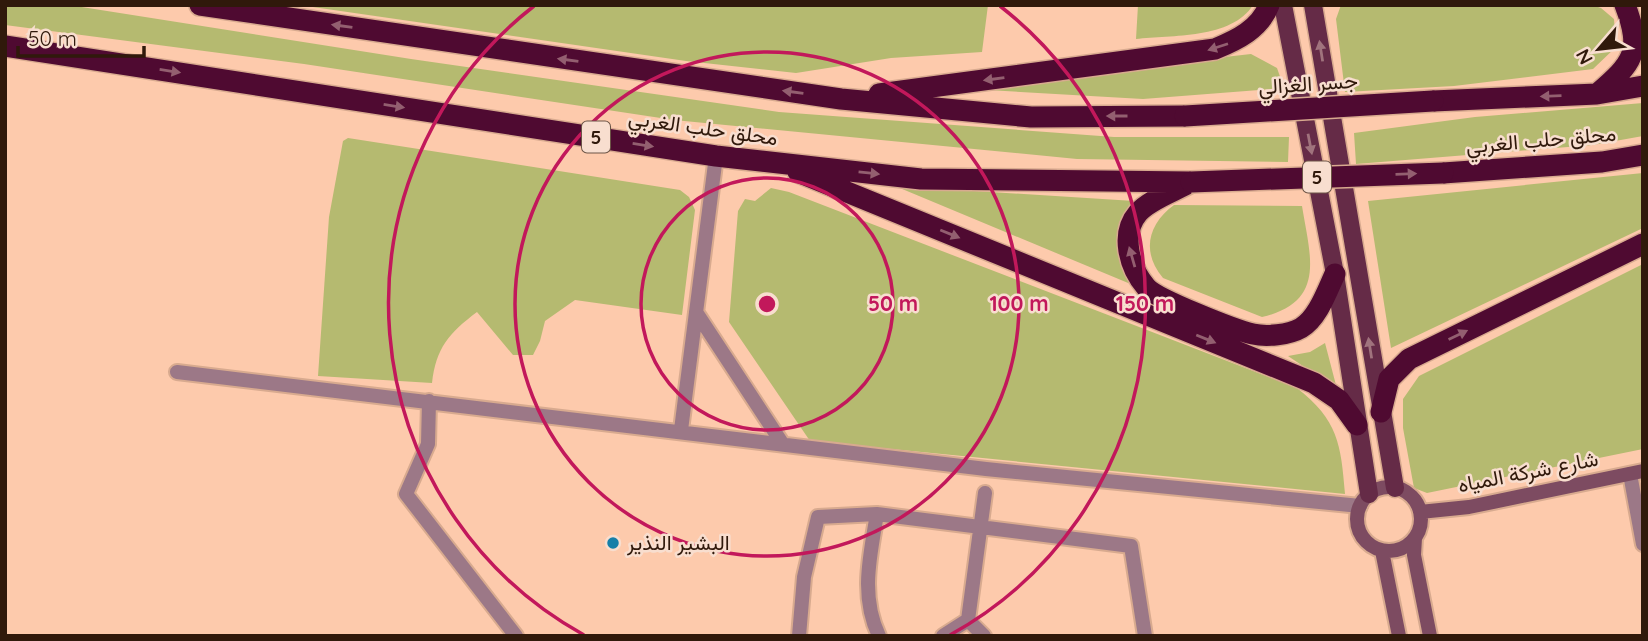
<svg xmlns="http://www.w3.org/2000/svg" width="1648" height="641" font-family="Quicksand,Vazirmatn,sans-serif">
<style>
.green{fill:#b5ba70}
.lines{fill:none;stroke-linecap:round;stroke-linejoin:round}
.street-casing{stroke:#d8aa8f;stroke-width:18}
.secondary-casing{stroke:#d8aa8f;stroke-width:18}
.primary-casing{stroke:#d8aa8f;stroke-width:21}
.highway-casing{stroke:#d8aa8f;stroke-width:24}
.street{stroke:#9c7887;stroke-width:14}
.secondary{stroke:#7d4b61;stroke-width:14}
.primary{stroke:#652b47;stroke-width:18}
.highway{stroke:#4f0a31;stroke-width:21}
.highway-bridge-casing{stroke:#d8aa8f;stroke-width:24;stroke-linecap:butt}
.highway-bridge{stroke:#4f0a31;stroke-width:21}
.oneway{fill:#935f70}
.oneway2{fill:#a0737d}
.ring{fill:none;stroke:#c2185b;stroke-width:3.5}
.poi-dot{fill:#167fa8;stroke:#f8decf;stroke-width:2.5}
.labels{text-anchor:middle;stroke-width:5;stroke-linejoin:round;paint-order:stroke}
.shield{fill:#f8decf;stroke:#6c5446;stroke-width:2}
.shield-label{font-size:19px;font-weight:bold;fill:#30190b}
.street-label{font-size:21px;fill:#30190b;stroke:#f8decf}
.poi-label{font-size:21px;fill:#30190b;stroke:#f8decf;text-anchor:start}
.centre{fill:#c2185b;stroke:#f8decf;stroke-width:3.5}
.ring-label{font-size:21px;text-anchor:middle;font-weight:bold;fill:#c2185b;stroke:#f8decf;stroke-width:5;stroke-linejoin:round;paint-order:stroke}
</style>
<rect width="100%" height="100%" fill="#fdcaac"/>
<path class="green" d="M5 5H69L411 59 779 112 1114 137H1289L1288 162 1077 159 674 120 304 64 5 25Z
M299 5H988L982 52 891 58 796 73 686 61Z
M1138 5H1253C1232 39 1171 35 1136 39Z
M1341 5H1592L1601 8 1614 19 1616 47 1593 69 1454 86 1345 92 1336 19Z
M1251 54 1277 68 1284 88 1143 99 953 88Z
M1643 103V136L1593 145 1356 164 1354 133 1475 117Z
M348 138 680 190 689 197 695 210 682 315 575 300 545 321 540 341 533 355H513L477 312C449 333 436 348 432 383L318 376 329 217 343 141Z
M1643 173V228L1391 348 1368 201Z
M895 186 1134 201C1110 227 1114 257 1133 285Z
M771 188 789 192 1297 388C1338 420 1341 444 1345 494L810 441 729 322 738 211 745 199 755 201Z
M1174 205 1302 206C1310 256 1327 302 1262 317L1163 278C1141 252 1148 224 1174 205Z
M1643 264V449L1427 493 1414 488 1403 428V399L1419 376Z
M1325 343 1337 389 1288 356 1310 352Z"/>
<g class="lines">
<g class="street-casing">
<path id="street" d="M696 312 782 443
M177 372 986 469 1360 506
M429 401 428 444 406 494 516 636
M681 430 716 156
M1630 474 1643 544
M877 514C870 556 860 596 879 636
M968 620 985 493
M968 620 984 636
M799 636 804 577 818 517 877 514 1131 546 1145 636
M943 636 968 620"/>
</g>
<g class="secondary-casing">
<path id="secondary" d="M1357 519a32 32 0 1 1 64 0a32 32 0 1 1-64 0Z
M1420 512 1469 507 1643 471
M1415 538 1414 555 1430 636
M1382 551 1399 636"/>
</g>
<g class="primary-casing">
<path id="primary" d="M1283 5 1335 274 1369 494
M1313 5 1395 488"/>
</g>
<g class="highway-casing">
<path id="highway" d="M200 5 841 99 1031 117 1185 116
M5 46 716 156 921 179 1191 182
M879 94 1215 49C1237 40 1260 29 1269 5
M1597 94C1633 63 1643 52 1625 5
M1433 101 1597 94 1643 86
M798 172 1314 383 1339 400 1357 425
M1443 173 1602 162 1643 155
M1189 183C1175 191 1149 200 1138 213 1120 234 1129 267 1146 287 1156 299 1235 330 1253 334 1266 337 1289 335 1301 328 1318 318 1327 291 1335 274
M1381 412 1389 379 1409 359 1643 244"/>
</g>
<use href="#street" class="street"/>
<use href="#secondary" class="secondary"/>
<use href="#primary" class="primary"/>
<use href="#highway" class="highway"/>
<g class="highway-bridge-casing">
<path id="highway-bridge" d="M1185 116 1433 101
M1191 182 1443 173"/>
</g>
<use href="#highway-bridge" class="highway-bridge"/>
</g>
<defs><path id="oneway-solid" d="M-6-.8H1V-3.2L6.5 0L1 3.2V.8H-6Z" transform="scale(1.75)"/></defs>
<g class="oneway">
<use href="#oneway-solid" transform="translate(342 26) rotate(-172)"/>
<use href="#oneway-solid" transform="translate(1218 47) rotate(162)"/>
<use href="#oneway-solid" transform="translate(568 60) rotate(-172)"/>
<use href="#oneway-solid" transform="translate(170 71) rotate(9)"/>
<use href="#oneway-solid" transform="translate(994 79) rotate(172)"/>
<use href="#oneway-solid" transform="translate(793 92) rotate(-172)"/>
<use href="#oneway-solid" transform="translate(1551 96) rotate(178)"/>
<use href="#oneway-solid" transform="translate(394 106) rotate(9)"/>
<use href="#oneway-solid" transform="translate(1117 116) rotate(180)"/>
<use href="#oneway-solid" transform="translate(643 145) rotate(9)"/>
<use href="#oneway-solid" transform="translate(869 173) rotate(6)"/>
<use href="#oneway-solid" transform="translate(1406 174) rotate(-2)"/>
<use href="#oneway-solid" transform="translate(950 234) rotate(22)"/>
<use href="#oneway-solid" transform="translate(1132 257) rotate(-106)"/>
<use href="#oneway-solid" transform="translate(1458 335) rotate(-26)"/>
<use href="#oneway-solid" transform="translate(1206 339) rotate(22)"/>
</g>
<g class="oneway2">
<use href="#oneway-solid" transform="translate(1321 51) rotate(-99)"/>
<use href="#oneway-solid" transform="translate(1310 144) rotate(79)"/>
<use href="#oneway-solid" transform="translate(1370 348) rotate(-99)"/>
</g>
<g class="ring">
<circle cx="767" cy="304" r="126"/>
<circle cx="767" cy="304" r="252"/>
<path d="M584 635A378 378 0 0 1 534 6M1000 6A378 378 0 0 1 950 635"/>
</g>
<circle class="poi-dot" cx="613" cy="543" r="7"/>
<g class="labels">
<g class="shield">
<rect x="582" y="121.5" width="28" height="31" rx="5"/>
<rect x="1303" y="161.5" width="28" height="31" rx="5"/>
</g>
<g class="shield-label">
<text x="596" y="144">5</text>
<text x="1317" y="184">5</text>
</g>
<g class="street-label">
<text transform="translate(1308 84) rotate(-4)" y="7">جسر الغزالي</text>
<text transform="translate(703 128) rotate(8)" y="7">محلق حلب الغربي</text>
<text transform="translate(1541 140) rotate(-5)" y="7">محلق حلب الغربي</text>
<text transform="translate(1528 472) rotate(-11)" y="7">شارع شركة المياه</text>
</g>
<g class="poi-label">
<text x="627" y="550">البشير النذير</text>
</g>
</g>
<circle cx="767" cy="304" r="10" class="centre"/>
<g class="ring-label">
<text x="893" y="311">50 m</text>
<text x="1019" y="311">100 m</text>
<text x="1145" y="311">150 m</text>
</g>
<rect width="1648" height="641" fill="none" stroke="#30190b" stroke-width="14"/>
<g transform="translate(1599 49) rotate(242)" stroke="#f8decf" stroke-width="5" paint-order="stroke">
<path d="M0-5L12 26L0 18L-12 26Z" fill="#30190b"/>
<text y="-10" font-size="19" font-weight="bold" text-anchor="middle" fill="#30190b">N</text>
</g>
<path d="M18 46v10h126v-10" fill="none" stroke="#30190b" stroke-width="3.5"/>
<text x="28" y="46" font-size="21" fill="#30190b" stroke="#f8decf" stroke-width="5" paint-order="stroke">50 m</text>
</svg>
